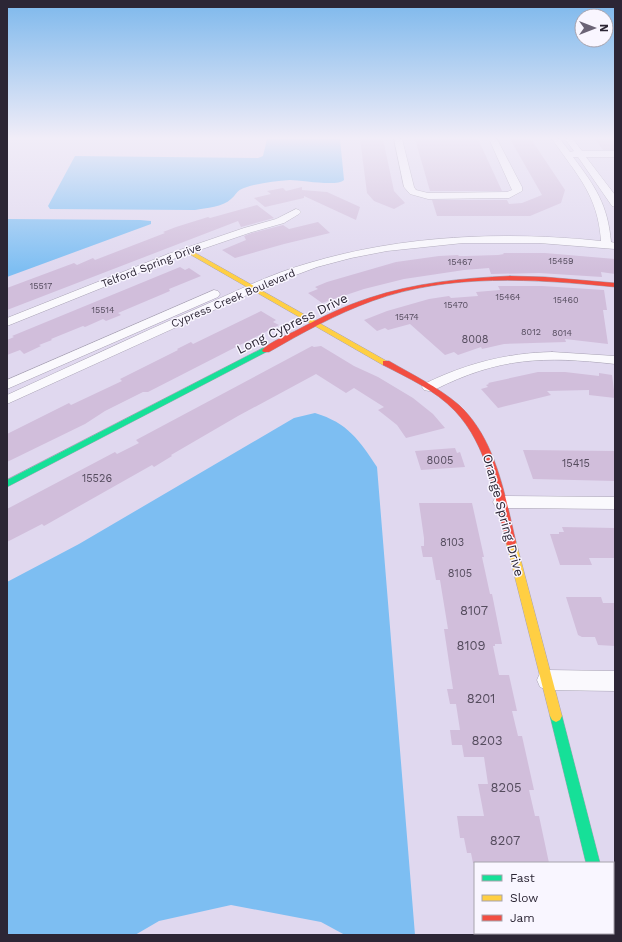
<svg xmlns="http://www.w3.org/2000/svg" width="622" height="942" font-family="'Work Sans',sans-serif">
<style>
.water{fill:#7dbef2}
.building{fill:#d1bedb}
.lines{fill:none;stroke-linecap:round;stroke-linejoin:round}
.street-casing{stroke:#a8a2b4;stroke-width:1}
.fast-casing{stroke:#a8a2b4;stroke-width:1}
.slow-casing{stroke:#a8a2b4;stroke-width:1}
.jam-casing{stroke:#a8a2b4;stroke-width:1}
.street{fill:#faf9fd;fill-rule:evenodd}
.fast{fill:#16e098;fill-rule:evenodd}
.slow{fill:#ffcf43;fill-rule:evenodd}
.jam{fill:#f24e42;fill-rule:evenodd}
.labels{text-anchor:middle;stroke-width:3;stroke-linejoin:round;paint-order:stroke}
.far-number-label{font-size:9px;fill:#554c5e}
.far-street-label{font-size:11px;fill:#2c2635;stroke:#f9f6ff}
.number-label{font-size:11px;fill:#554c5e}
.street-label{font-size:13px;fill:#2c2635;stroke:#f9f6ff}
.near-number-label{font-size:13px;fill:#554c5e}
</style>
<rect width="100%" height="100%" fill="#e0d8ef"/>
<path class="water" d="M267 139H340L344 180C337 187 302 180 290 180 275 181 258 183 244 188 237 190 236 195 231 199 223 207 206 208 195 210L50 209 48 206 75 156 258 158 263 156Z
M7 219 140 220 151 221V224L7 277Z
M315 413C348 423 359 440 377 467L415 935H345L321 922 231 905 159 921 135 935H7V582L79 544 294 418Z"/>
<path class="building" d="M360 139H383L394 191 405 203 394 209 374 201 367 193Z
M415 139H478L502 191H430Z
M510 139H531L565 190 561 203 530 216H437L432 200H507L509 204 522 203 542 195Z
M595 139H615V150H603Z
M302 187V190L327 192 360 207 356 220 304 196V198L265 207 254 198 271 194 267 191 283 188 286 191Z
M257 205 274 218 241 227 238 221 7 310V288L74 263 77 265 93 258 95 260 165 233 163 232 176 227 208 217 210 218Z
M318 222 330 233 284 244 235 258 222 250 246 240 244 236 252 233 283 225 289 229Z
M503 253H545L615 259V274L601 272 602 277 539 273 491 274 489 268 464 270 404 279 364 289 322 303 308 293 318 289 315 287 327 282 396 262 439 256 458 255 459 256H466L498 255 504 254Z
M180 267 185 270 189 268 201 276 169 289 170 291 118 313 121 315 106 321 103 319 85 327 83 326 51 339 52 340 39 345 41 346 24 354 20 350 7 355V340L14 337 12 336Z
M498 286H542L604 290 607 310H603L608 344 565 339 566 342 504 344 482 349 481 347 458 355 454 352 445 355 410 324 388 330 385 328 377 331 364 320 387 311 429 299 449 296 451 298 478 296 476 292 500 290Z
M261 311 276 320 273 322 279 325 148 392H143L105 411 85 424 7 462V434L69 403 71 405 122 381 120 379 178 350 177 349 191 342 193 344Z
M312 346 314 347 321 346 354 366 378 377 413 398 433 414 445 428 406 438 397 425 378 410 384 407 354 388 346 393 316 374 238 416 171 455 172 456 154 467 152 465 44 526 42 524 7 542V509L115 452 117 454 139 443 136 440Z
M538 372H565L599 376V373L612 375 615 398 589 395V390L547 391 551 395 498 408 481 389 488 387 486 385 489 384 488 383Z
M455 448 457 453 460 452 465 467 421 470 415 451Z
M523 450 615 451V481L533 479Z
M419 503H472L484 557H482L490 594H492L502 644H495V646H493L499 675H509L517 711H512L518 736H522L534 790H529L535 816H539L549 863H473L471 853H467L464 838H460L457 816H484L478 784H488L484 757H464L462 745H452L450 730H460L456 704H450L447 689H453L444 629H448L440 580H436L432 557H423L421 546H424V538Z
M562 527 615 528V558H589L592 565H560L550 534H559V532H564Z
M566 597H601L603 603H615V646L598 645 595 637H582L578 635Z"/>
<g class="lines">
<g class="street-casing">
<path id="street" d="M394 139H402L414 187 416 190 428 193 507 192 512 190 489 139H497L522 187V191L509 198 428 199 410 194 404 187Z
M552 139H560L570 152 574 151 565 139H573L582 151H615V157H586L615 195V207L612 206 578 157H573C595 186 608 205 611 242L615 243V249L539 243H463L387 251 351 258 317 267 269 285 7 404V395C71 366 134 336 198 308 235 292 270 274 309 263 403 235 503 231 601 241 598 195 577 175 552 139Z
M296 209 299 210 301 212 299 214 284 223 252 232 176 258 7 326V318L168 254 244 228 276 219Z
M214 290 218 291 220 294 218 297 7 389V380Z
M552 352 615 356V364C544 356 499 357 434 390L429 391 424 390 422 387 424 384C465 364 506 353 552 352Z
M501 496 615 497V509L501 508 495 506 493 502 495 498Z
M547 670 615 671V691L547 690 540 687 537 680 540 673Z
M613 920 615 921V935H598V933H613Z"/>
</g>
<g class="fast-casing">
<path id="fast" d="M263 348H269L270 350 7 487V480Z
M556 710 560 712 562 716 600 863H586L550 716 552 712Z"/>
</g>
<g class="slow-casing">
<path id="slow" d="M186 250H190L390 363 386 365H383L186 252Z
M511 538 515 539 516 542 562 716 560 720 556 722 552 720 550 716 506 542 507 539Z"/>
</g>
<g class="jam-casing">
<path id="jam" d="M510 276 545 277 615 283V287C535 279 449 273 372 301 336 314 302 333 269 352H263L262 350C271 341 288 335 299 329 322 317 344 306 369 298 414 283 462 278 510 276Z
M383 361H389C413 375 438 387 459 405 496 439 505 496 516 542L515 545H507L506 542C495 497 488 446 455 411 435 390 408 378 383 365Z"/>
</g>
<use href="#street" class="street"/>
<use href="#fast" class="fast"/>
<use href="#slow" class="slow"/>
<use href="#jam" class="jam"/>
</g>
<linearGradient id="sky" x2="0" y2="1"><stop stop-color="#7db8ec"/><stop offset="0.51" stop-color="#f1edf8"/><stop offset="1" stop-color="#f1edf8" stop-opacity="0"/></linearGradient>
<rect width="622" height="271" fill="url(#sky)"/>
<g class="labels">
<g class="far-number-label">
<text x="561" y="264">15459</text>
<text x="460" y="265">15467</text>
<text x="41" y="289">15517</text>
<text x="508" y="300">15464</text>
<text x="566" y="303">15460</text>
<text x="456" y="308">15470</text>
<text x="103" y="313">15514</text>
<text x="407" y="320">15474</text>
<text x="531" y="335">8012</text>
<text x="562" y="336">8014</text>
</g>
<g class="far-street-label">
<text transform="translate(151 265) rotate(-21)" y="4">Telford Spring Drive</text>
<text transform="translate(233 298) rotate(-23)" y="4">Cypress Creek Boulevard</text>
</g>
<g class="number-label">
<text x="475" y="343">8008</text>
<text x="440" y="464">8005</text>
<text x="576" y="467">15415</text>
<text x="97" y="482">15526</text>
<text x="452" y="546">8103</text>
<text x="460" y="577">8105</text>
</g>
<g class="street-label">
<text transform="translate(292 323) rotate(-26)" y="5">Long Cypress Drive</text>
<text transform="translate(504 515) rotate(75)" y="5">Orange Spring Drive</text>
</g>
<g class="near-number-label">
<text x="474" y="615">8107</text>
<text x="471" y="650">8109</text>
<text x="481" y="703">8201</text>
<text x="487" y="745">8203</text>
<text x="506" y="792">8205</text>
<text x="505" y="845">8207</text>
</g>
</g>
<rect width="622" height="942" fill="none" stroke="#2c2635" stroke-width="16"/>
<rect x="474" y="862" width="140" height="72" fill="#f9f6ff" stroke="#a7a3ae"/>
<rect x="482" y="875" width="20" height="6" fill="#16e098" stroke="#a7a3ae"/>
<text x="510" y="882" font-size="12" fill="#2c2635">Fast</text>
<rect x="482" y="895" width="20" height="6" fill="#ffcf43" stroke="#a7a3ae"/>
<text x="510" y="902" font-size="12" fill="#2c2635">Slow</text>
<rect x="482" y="915" width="20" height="6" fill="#f24e42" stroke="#a7a3ae"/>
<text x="510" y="922" font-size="12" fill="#2c2635">Jam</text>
<g transform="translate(594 28) rotate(90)"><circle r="19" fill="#f9f6ff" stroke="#a7a3ae"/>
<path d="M0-3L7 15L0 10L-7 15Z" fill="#6b6476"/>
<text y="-6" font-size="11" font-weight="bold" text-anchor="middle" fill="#2c2635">N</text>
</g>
</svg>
